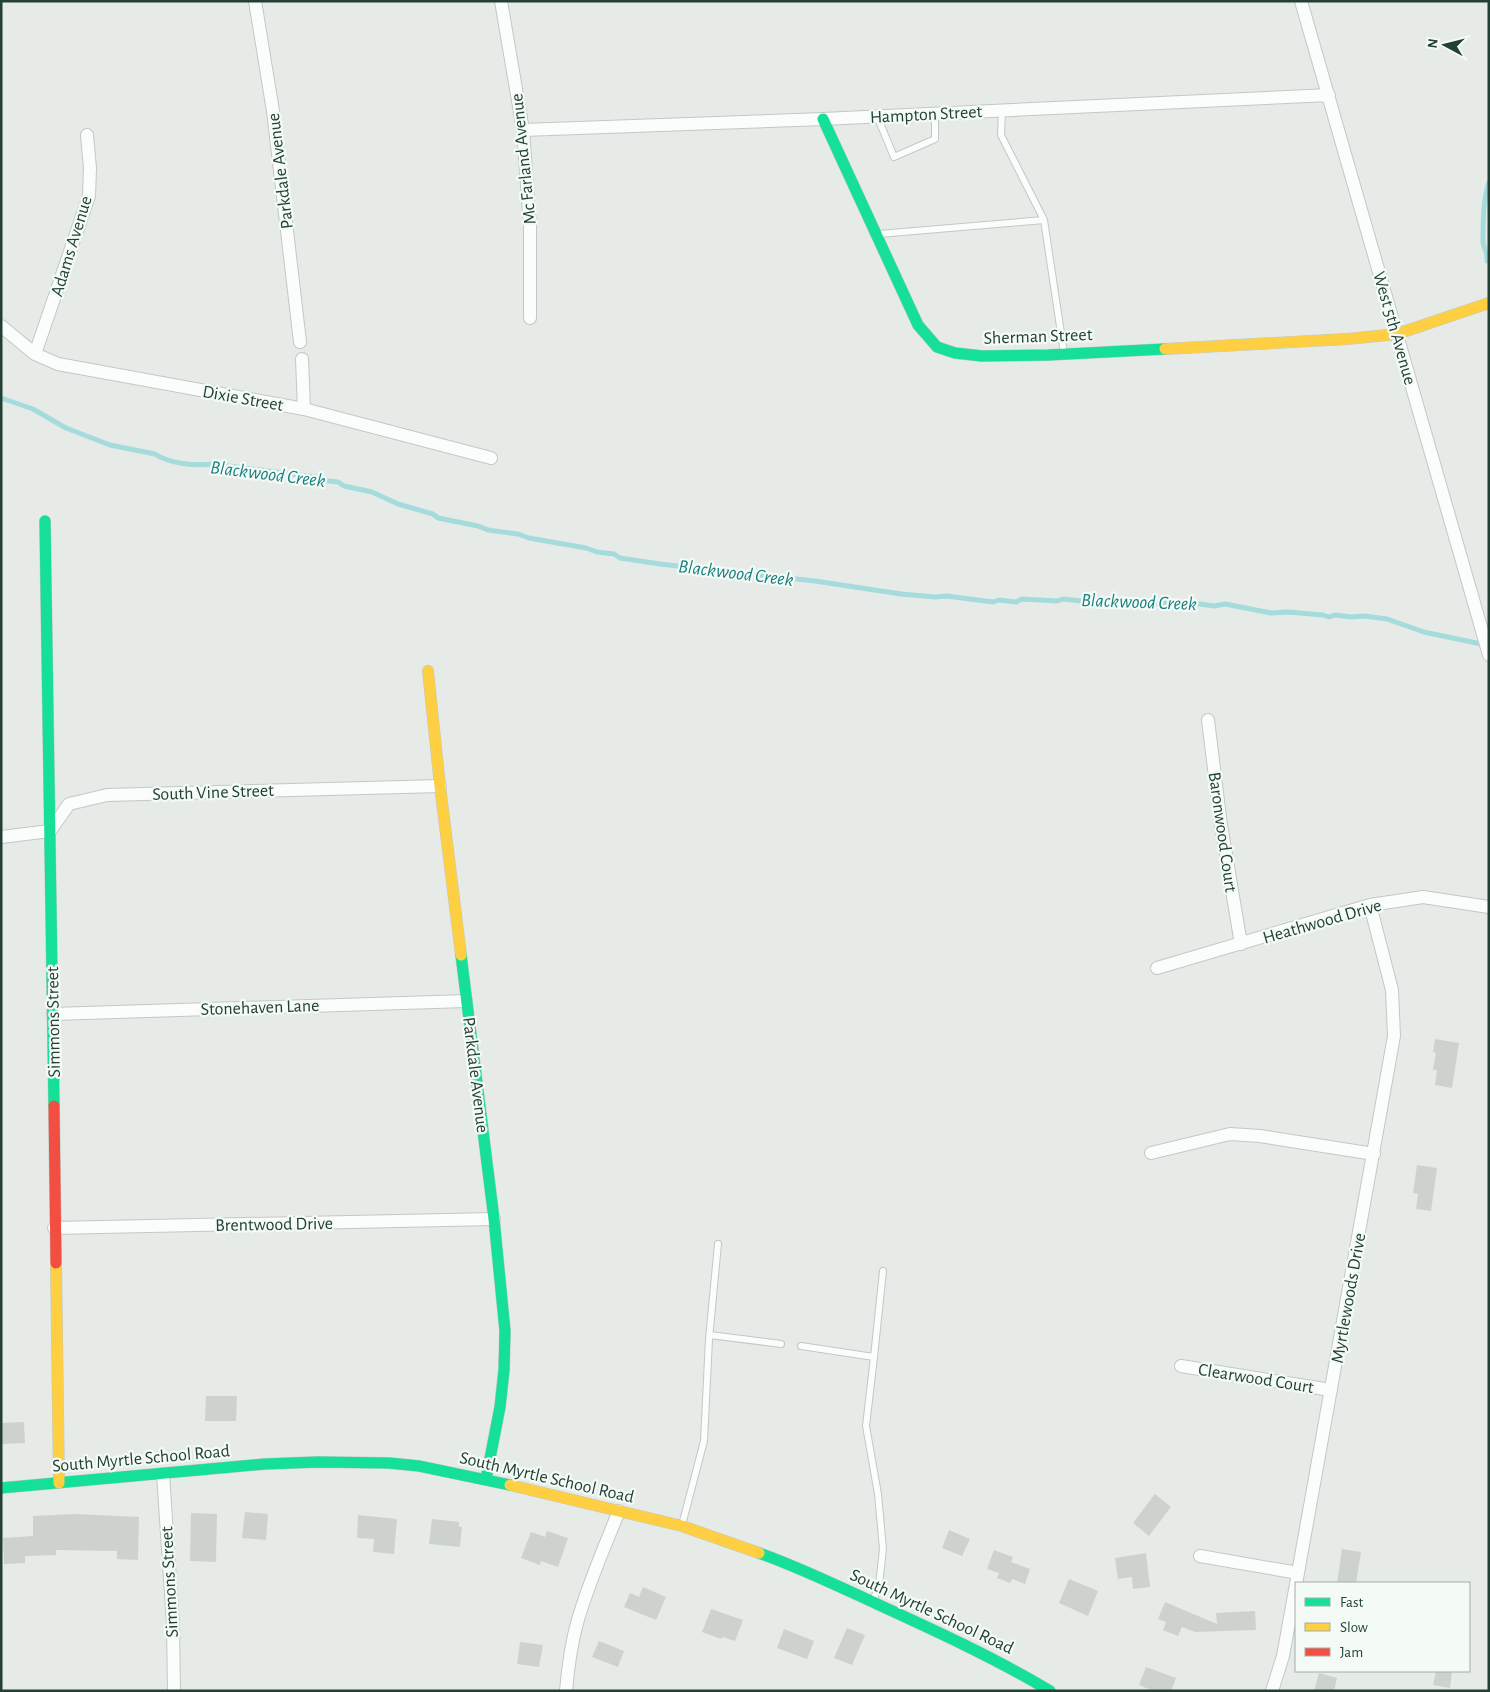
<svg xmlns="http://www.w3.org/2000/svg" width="1490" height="1692" font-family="'Alegreya Sans',sans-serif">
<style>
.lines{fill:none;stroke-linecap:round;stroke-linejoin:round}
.stream{stroke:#a5dcdb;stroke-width:5}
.building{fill:#cdd2cf}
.lane-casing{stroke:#c3c8c5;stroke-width:8}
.street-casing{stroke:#c3c8c5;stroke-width:14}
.fast-casing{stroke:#c1c9c5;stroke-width:12}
.slow-casing{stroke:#c1c9c5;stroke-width:12}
.jam-casing{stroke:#c1c9c5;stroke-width:12}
.lane{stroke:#fbfcfc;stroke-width:6}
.street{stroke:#fbfcfc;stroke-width:12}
.fast{stroke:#16e098;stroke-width:11}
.slow{stroke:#ffcf43;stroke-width:11}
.jam{stroke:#f24e42;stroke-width:11}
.labels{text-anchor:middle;stroke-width:4.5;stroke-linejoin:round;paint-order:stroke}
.street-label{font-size:18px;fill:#224033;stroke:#f4faf6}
.water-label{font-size:19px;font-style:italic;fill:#187f80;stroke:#f4faf6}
</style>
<rect width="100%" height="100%" fill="#e6ebe8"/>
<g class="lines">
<path class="stream" d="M1487 261C1488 254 1484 249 1483 242 1483 223 1483 200 1489 182
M1 398 33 409 66 428 110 445 155 454C170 464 195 466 213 464L316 477 321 480 338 482 344 486 372 492 398 504 433 514 438 518 478 526 488 530 518 534 529 538 586 548 597 552 614 554 620 558 660 564 815 581 901 594 935 597 947 596 993 602 999 600 1016 602 1022 599 1057 601 1063 599 1092 602 1127 601 1156 604 1162 602 1179 604 1185 602 1214 606 1225 604 1271 613 1288 612 1323 615 1329 617 1335 615 1352 617 1364 616 1387 619 1424 632 1486 645"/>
</g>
<path class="building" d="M1435 1039 1459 1043 1452 1088 1435 1085 1437 1070H1433L1436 1053 1433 1052Z
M1417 1165 1437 1168 1431 1211 1416 1209 1418 1194 1413 1193Z
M206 1396H237L236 1421H205Z
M24 1422 25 1443 1 1444V1423Z
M1155 1494 1171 1507 1149 1536 1133 1523Z
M245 1512 268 1514 266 1540 242 1538Z
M191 1513 217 1514 216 1562 190 1561Z
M75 1514 139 1517 138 1560 117 1559V1551L56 1550V1555L25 1556V1563L4 1564 3 1538 33 1536V1516Z
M358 1515 397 1519 394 1554 373 1552 374 1539 357 1538Z
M432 1519 459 1522V1527H462L460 1547 429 1544Z
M949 1530 970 1539 962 1556 942 1548Z
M547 1531 568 1538 558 1567 541 1561 540 1565 521 1558 531 1532 545 1537Z
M1342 1549 1361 1552 1356 1583H1337Z
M994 1550 1013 1557 1011 1562 1030 1569 1025 1584 1012 1579 1010 1583 997 1578 999 1573 987 1569Z
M1146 1553 1150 1587 1133 1589 1132 1577 1118 1579 1115 1558Z
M1069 1579 1098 1591 1088 1616 1059 1603Z
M643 1587 666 1597 656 1620 624 1607 630 1593 639 1597Z
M1165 1602 1217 1624 1216 1613 1255 1611 1256 1630 1195 1632 1182 1627 1178 1636 1163 1630 1166 1622 1158 1619Z
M711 1609 743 1620 735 1641 722 1637 721 1639 702 1632Z
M847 1628 865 1635 852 1665 834 1658Z
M784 1629 814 1641 807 1659 777 1648Z
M599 1641 624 1651 618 1667 592 1657Z
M520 1642 543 1645 539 1667 517 1664Z
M1146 1667 1176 1678 1171 1691H1153L1139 1685Z
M1436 1671H1452L1450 1688 1433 1685Z
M1319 1673 1337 1678 1334 1691H1314Z"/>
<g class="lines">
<g class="lane-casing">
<path id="lane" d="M1002 110 1001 135 1044 220 1064 353
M877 116 894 157 935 139V113
M879 234 1044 220
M710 1335 781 1344
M801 1346 874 1357 866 1426 878 1494 883 1549 879 1585 873 1601
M874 1357 883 1271
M682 1525 704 1441 709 1339 718 1244"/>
</g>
<g class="street-casing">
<path id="street" d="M255 1 273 111 300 342
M501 1 523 130 530 227V318
M1301 1 1489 655
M523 130 823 119 1329 95
M1 326 35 354 58 364 304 409 491 458
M35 354 89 196 90 168 87 135
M302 359 304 409
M1208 720 1221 825 1241 944
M1 837 50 831 69 804 107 795 440 786
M1157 968 1370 905 1423 897 1489 907
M53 1014 466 1001
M1151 1153 1230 1134 1260 1136 1374 1154
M54 1228 494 1219
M1181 1366 1331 1390
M163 1474 173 1624 174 1691
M1200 1556 1298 1573
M566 1691C568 1668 571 1645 577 1623 588 1584 604 1548 619 1511
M1272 1691 1283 1656 1298 1573 1394 1036 1392 990 1370 905"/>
</g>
<g class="fast-casing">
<path id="fast" d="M823 119 918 325 937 347 955 353 982 356 1048 355 1165 349
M45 521 54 1106
M461 955 494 1219 505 1331 504 1370 500 1407 486 1479
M1 1488 265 1464 318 1462 389 1463 419 1466 510 1485
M759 1553C799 1567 838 1586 877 1604 936 1631 995 1658 1050 1691"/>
</g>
<g class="slow-casing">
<path id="slow" d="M1165 349 1347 339 1397 334 1489 303
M428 671 440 786 461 955
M56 1263 59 1483
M510 1485 682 1526 759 1553"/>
</g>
<g class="jam-casing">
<path id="jam" d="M54 1106 56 1263"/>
</g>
<use href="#lane" class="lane"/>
<use href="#street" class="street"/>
<use href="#fast" class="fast"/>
<use href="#slow" class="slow"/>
<use href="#jam" class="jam"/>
</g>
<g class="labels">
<g class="street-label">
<text transform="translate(926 114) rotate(-3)" y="6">Hampton Street</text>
<text transform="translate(523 159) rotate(-96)" y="6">Mc Farland Avenue</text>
<text transform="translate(280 171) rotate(-97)" y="6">Parkdale Avenue</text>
<text transform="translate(71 246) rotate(-73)" y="6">Adams Avenue</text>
<text transform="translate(1395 328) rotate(74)" y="6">West 5th Avenue</text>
<text transform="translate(1038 336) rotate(-2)" y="6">Sherman Street</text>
<text transform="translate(243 398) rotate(10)" y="6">Dixie Street</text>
<text transform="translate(213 792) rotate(-2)" y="6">South Vine Street</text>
<text transform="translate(1223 832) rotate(82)" y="6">Baronwood Court</text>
<text transform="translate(1322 921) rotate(-16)" y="6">Heathwood Drive</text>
<text transform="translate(260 1007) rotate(-2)" y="6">Stonehaven Lane</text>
<text transform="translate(53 1022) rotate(-91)" y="6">Simmons Street</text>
<text transform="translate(476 1075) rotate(83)" y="6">Parkdale Avenue</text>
<text transform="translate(274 1224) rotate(-1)" y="6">Brentwood Drive</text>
<text transform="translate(1348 1298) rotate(-80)" y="6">Myrtlewoods Drive</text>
<text transform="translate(1256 1378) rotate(9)" y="6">Clearwood Court</text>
<text transform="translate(141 1458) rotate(-5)" y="6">South Myrtle School Road</text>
<text transform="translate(547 1477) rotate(13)" y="6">South Myrtle School Road</text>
<text transform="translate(169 1582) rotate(-93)" y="6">Simmons Street</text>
<text transform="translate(932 1611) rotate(25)" y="6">South Myrtle School Road</text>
</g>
<g class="water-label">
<text transform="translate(268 473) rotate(7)" y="7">Blackwood Creek</text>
<text transform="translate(736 572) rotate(7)" y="7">Blackwood Creek</text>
<text transform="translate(1139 601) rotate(2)" y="7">Blackwood Creek</text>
</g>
</g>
<rect width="1490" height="1692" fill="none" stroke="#224033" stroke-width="5"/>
<rect x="1295" y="1582" width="175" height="90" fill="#f4faf6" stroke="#a0b0a8"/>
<rect x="1305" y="1598" width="25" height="8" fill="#16e098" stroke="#a0b0a8"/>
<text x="1340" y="1607" font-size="15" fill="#224033">Fast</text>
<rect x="1305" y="1623" width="25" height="8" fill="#ffcf43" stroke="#a0b0a8"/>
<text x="1340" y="1632" font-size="15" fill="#224033">Slow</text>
<rect x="1305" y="1648" width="25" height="8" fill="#f24e42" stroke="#a0b0a8"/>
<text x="1340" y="1657" font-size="15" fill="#224033">Jam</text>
<g transform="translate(1445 45) rotate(277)" stroke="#f4faf6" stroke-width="4" paint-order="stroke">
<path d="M0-4L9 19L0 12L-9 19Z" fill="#224033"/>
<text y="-8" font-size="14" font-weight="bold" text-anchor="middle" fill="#224033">N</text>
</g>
</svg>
